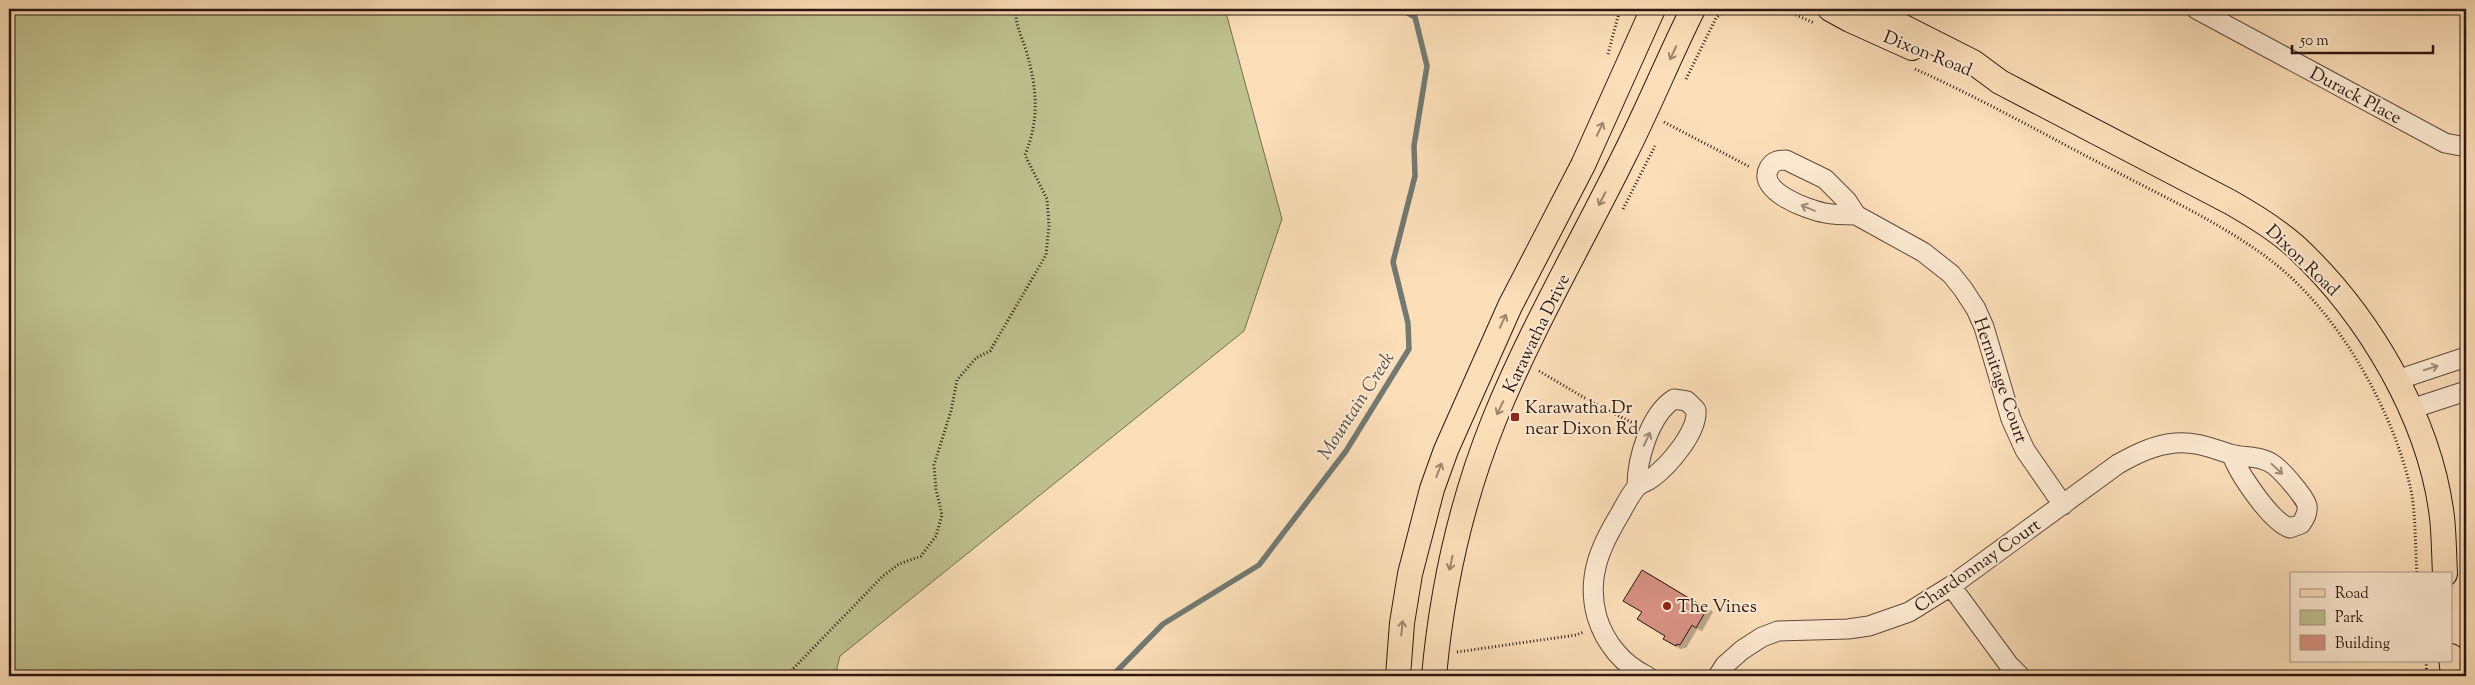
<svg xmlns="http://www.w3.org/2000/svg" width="2475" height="685" font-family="'Sorts Mill Goudy',serif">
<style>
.green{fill:#bfc28f;stroke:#756d50}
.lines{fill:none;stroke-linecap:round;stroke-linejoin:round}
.stream{stroke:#717a73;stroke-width:5.5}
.building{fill:#d79182;stroke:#2b1811;filter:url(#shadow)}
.minor-casing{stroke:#5f4a3b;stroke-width:21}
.major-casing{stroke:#2b1811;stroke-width:26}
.path{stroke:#2b1811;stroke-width:3;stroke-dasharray:1 2.5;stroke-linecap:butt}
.minor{stroke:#fdead2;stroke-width:19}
.major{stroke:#fcdfb9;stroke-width:24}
.oneway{stroke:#9e856d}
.oneway2{stroke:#9e8c7b}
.poi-dot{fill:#8f2418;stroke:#fdead2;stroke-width:2}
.labels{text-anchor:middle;stroke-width:4;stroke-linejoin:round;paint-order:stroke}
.street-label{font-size:18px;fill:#2b1811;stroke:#fdead2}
.poi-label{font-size:18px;fill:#2b1811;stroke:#fdead2;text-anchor:start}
.water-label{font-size:19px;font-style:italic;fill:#54514a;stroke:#fdead2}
</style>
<defs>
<filter id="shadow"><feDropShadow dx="5.5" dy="3" stdDeviation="0" flood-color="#0004"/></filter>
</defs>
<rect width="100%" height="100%" fill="#fcdfb9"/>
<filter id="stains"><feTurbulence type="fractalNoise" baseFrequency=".004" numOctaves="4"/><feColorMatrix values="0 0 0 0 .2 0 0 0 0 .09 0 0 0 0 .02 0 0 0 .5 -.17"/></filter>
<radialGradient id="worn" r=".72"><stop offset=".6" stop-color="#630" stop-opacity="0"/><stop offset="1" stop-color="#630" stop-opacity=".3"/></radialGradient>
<path class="green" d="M9 9H1225L1282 219 1244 331 840 656 835 676H9Z"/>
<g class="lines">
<path class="stream" d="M1112 676 1163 624 1259 565 1346 451 1409 349 1408 323 1393 262 1415 176 1414 146 1427 66 1415 17 1400 9"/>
</g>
<path class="building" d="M1642 570 1707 609 1696 628 1692 625 1680 645 1677 644 1676 646 1663 639 1665 636 1637 619 1642 612 1623 601Z"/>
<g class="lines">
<g class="minor-casing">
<path id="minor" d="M2196 9 2445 143 2466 147
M1856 215C1845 215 1835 215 1825 213 1808 210 1756 191 1769 168 1773 161 1778 160 1786 160L1825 179 1847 201 1856 215 1923 252 1951 274 1963 289 1976 309 1984 327 2011 419 2025 450 2063 505
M2397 380 2466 357
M2411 409 2466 391
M1637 486C1637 459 1650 414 1674 399L1687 401 1696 410C1698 432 1669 465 1652 478 1647 482 1640 483 1636 488 1630 495 1625 505 1620 514 1600 547 1586 578 1597 617 1605 643 1623 665 1647 676
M1951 586 2009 665 2020 676
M1718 676 1725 665 1742 650 1762 637 1778 631 1848 629 1869 626 1909 612 1951 586 2118 464C2136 454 2154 445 2175 443 2195 441 2211 448 2230 454 2244 458 2261 455 2274 465 2282 471 2306 498 2307 506 2308 513 2305 518 2301 524L2290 528C2271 522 2239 474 2232 455"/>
</g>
<g class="major-casing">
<path id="major" d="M1830 9 1850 20 1912 48
M1868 9 1973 62 2000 82 2230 202C2253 215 2276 229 2296 247 2368 314 2430 418 2442 517 2444 535 2444 555 2445 574
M2451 656 2453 676
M1398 676 1402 623 1410 574 1432 489 1446 450 1510 306 1583 165 1653 9
M1434 676C1442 589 1461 502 1494 420 1531 329 1581 243 1624 156 1649 107 1669 57 1693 9"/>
</g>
<path class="path" d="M1783 9 1814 23
M1608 54 1620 9
M1915 69C1982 99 2047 136 2113 170 2166 198 2221 223 2269 259 2337 310 2392 407 2411 490 2416 516 2415 547 2417 574
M1686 79 1716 18 1726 9
M1664 122 1750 167
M1623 209 1655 146
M1539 371 1595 404 1635 424
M1457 652 1576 635 1584 632
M2426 661 2427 676
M786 676 883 576 899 564 921 556 936 536 942 515 936 489 934 465 951 411 957 380 976 358 990 351 1046 255 1049 225 1047 199 1025 155C1040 117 1037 89 1026 50 1021 35 1015 24 1016 9"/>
<use href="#minor" class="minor"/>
<use href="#major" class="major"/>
</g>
<defs><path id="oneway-shaft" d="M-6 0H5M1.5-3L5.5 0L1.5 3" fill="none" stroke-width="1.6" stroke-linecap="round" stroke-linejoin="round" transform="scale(1.25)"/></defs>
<g class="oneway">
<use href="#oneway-shaft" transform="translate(1673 53) rotate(115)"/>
<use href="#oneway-shaft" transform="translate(1600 129) rotate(-65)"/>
<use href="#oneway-shaft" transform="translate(1602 199) rotate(117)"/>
<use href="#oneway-shaft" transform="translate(1503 321) rotate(-65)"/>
<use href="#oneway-shaft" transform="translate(1500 408) rotate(115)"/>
<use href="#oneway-shaft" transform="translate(1439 470) rotate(-69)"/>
<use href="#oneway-shaft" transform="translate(1451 563) rotate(102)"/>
<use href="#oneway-shaft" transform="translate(1402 628) rotate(-84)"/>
</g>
<g class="oneway2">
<use href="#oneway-shaft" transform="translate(1808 208) rotate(-157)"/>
<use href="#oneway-shaft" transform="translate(2431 368) rotate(-18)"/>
<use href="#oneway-shaft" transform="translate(1647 439) rotate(-65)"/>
<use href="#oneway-shaft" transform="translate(2277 469) rotate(43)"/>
</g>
<g class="poi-dot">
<rect x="1510" y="412" width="10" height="10" rx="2.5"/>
<circle cx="1667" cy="606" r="5"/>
</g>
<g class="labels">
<g class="street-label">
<text transform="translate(1928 53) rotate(22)" y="6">Dixon Road</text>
<text transform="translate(2356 95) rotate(28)" y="6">Durack Place</text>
<text transform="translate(2303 260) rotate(44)" y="6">Dixon Road</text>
<text transform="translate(1536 333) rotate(-64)" y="6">Karawatha Drive</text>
<text transform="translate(2001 380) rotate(71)" y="6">Hermitage Court</text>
<text transform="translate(1977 565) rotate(-35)" y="6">Chardonnay Court</text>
</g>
<g class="poi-label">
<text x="1525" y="413">Karawatha Dr<tspan x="1525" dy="21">near Dixon Rd</tspan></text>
<text x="1677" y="612">The Vines</text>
</g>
<g class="water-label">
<text transform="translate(1355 405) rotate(-57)" y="7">Mountain Creek</text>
</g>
</g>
<rect width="2475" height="685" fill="none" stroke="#fcdfb9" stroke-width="30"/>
<rect x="10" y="10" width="2455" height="665" fill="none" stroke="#2b1811" stroke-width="2.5"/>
<rect x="15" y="15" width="2445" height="655" fill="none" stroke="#2b1811"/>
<rect x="2290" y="572" width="162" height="90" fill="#fdead2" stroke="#a99685"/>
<rect x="2300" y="589" width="25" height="8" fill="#fcdfb9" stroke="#a99685"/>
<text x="2335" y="598" font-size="15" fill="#2b1811">Road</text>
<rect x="2300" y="610" width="25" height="15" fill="#bfc28f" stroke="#a99685"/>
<text x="2335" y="622" font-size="15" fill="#2b1811">Park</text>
<rect x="2300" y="635" width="25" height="15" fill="#d79182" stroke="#a99685"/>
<text x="2335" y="648" font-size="15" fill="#2b1811">Building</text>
<path d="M2292 45v8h141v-8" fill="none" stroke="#2b1811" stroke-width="2.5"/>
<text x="2300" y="45" font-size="15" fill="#2b1811" stroke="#fdead2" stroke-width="4" paint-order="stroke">50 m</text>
<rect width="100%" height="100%" filter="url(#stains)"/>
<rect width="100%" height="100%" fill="url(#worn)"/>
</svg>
